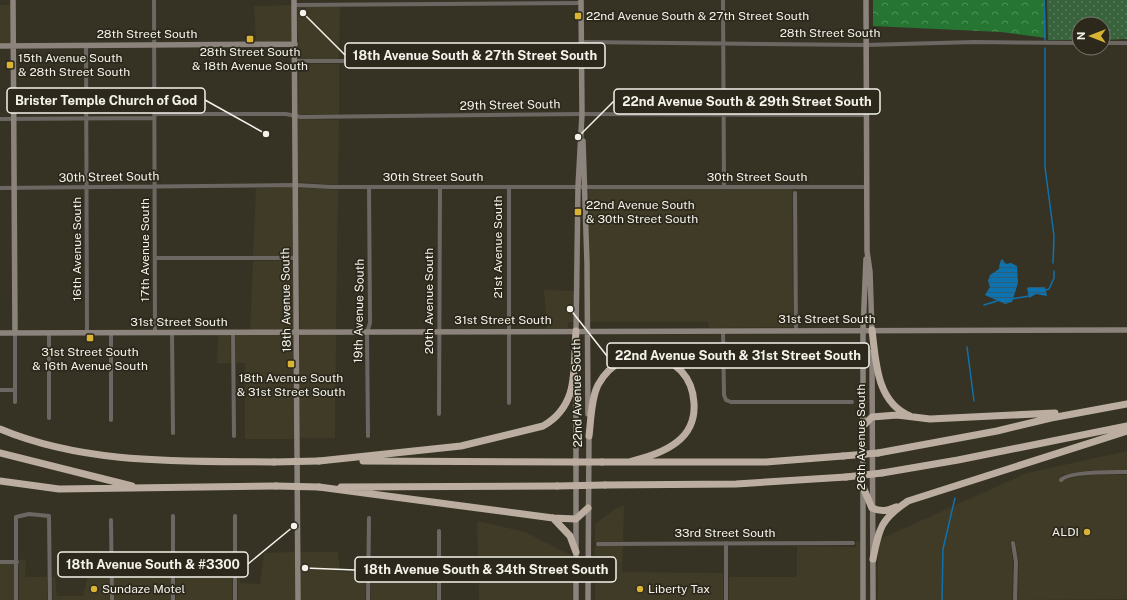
<svg xmlns="http://www.w3.org/2000/svg" width="1127" height="600" font-family="'Public Sans',sans-serif">
<style>
.built{fill:#403b27}
.green{fill:url(#green-dots)}
.forest{fill:url(#forest-crowns)}
.water{fill:url(#water-rules)}
.lines{fill:none;stroke-linecap:round;stroke-linejoin:round}
.stream{stroke:#0e72ae;stroke-width:1.5}
.street{stroke:#6c6762;stroke-width:4}
.secondary{stroke:#8c847c;stroke-width:5.5}
.highway{stroke:#bbaea1;stroke-width:7}
.highway-bridge{stroke:#bbaea1;stroke-width:7}
.poi-dot{fill:#d9b334;stroke:#2c291c;stroke-width:1.5}
.labels{text-anchor:middle;stroke-width:3.5;stroke-linejoin:round;paint-order:stroke}
.poi-label{font-size:12px;fill:#f4f2ea;stroke:#2c291c;text-anchor:start}
.street-label{font-size:12px;fill:#f4f2ea;stroke:#2c291c}
.leader{fill:none;stroke:#f4f2ea;stroke-width:1.5}
.callout-dot{fill:#f4f2ea;stroke:#2c291c;stroke-width:1.5}
.callout{fill:#2c291c;stroke:#f4f2ea;stroke-width:1.5}
.callout-label{font-size:13px;text-anchor:middle;font-weight:bold;fill:#f4f2ea}
</style>
<defs>
<pattern id="green-dots" width="8" height="8" patternUnits="userSpaceOnUse"><rect width="8" height="8" fill="#39633d"/><path d="M2 2h.1M6 6h.1" fill="none" stroke="#567a59" stroke-width="1.8" stroke-linecap="round"/></pattern>
<pattern id="forest-crowns" width="20" height="18" patternUnits="userSpaceOnUse"><rect width="20" height="18" fill="#277533"/><path d="M2 6a3 3 0 1 1 6 0M12 15a3 3 0 1 1 6 0" fill="none" stroke="#52905b"/></pattern>
<pattern id="water-rules" width="6" height="5" patternUnits="userSpaceOnUse"><rect width="6" height="5" fill="#0e72ae"/><path d="M0 2.5h6" fill="none" stroke="#2c5e7a"/></pattern>
</defs>
<rect width="100%" height="100%" fill="#363325"/>
<path class="built" d="M0 5H11V44H0Z
M292 5V41L256 42 254 6Z
M297 7H340L339 59H299Z
M299 64H339V115L298 114Z
M298 119 339 120 338 185 298 182Z
M293 187V256H253L256 188Z
M298 187 338 190 336 329 300 330Z
M589 189H796L792 191 793 327 709 328 708 322H590Z
M253 261H293L294 330H250Z
M544 290 574 291 573 322H568V328H547Z
M300 334H336L335 438H300Z
M218 335H230L231 363H217Z
M236 335H294L295 439H245V363H236Z
M1127 451V470H1093L1061 475 1062 479 1093 475H1127V599L1018 600 1019 561 1015 540 1010 541 1013 562 1012 600H878V548L880 539 1027 473Z
M624 506 623 541 595 542V524L618 507Z
M477 521 525 532 571 555 573 560 574 600H479Z
M856 541H860L861 600H729V577H795L797 575V546L856 547Z
M595 546H623L622 572 723 573V600H595Z
M295 552V600H238V554H240V583L260 584 264 553Z
M300 552H338L340 572 366 571 365 600H301Z
M232 554V600H176V576H205L206 556Z
M26 559 25 577H47V600H19V560Z
M0 564H14V600H0Z
M436 569V600H371V571Z
M88 574H109V600H53L52 577H55L57 596H83Z
M114 574 171 576V600H114Z"/>
<path class="green" d="M1047 0H1127V39L1103 40V24H1079V40H1048Z"/>
<path class="forest" d="M873 0H1045L1046 38 1001 32 873 26Z"/>
<path class="water" d="M1002 259 1006 264 1011 263 1017 266 1018 283 1012 302 1005 304 985 295 990 287 988 281 990 275 999 269 1000 262Z
M1029 287H1045L1047 296 1036 294 1029 298 1027 288Z"/>
<g class="lines">
<path class="stream" d="M1044 0 1045 40
M1045 48V167L1054 236 1053 263
M1046 290 1049 289 1054 278V271
M1011 299 1029 296
M984 305 997 301
M967 347 974 401
M942 600 943 549 955 498"/>
<path class="street" d="M154 0 155 333
M723 0 724 187
M295 5 581 3
M581 42 866 45 974 42 1079 43
M1103 43H1127
M86 45 87 333
M295 61H581
M154 114H286L301 117 582 114 867 115
M0 119 154 118
M509 187V403
M0 188 296 185 331 187H867
M795 193 796 331
M155 258H296
M723 331 724 395 726 400 731 402H852
M233 332 234 436
M49 333V418
M111 333V420
M172 333 173 433
M0 390H15
M15 402V333
M439 414 440 187
M368 436 367 332 370 323 369 187
M1061 480C1068 471 1114 472 1127 472
M173 516V600
M235 516V600
M111 520 112 600
M439 531V600
M1013 543 1016 562 1015 600
M598 544 853 543
M0 562H17
M16 600V517L29 514 49 516 50 600
M368 600 369 518
M726 600V543"/>
<path class="secondary" d="M13 0 15 333
M294 0 298 600
M866 0 867 251 870 272 872 333
M0 46 295 44
M583 141 587 263 588 414
M0 333 1127 330
M576 334 578 187 582 114 581 0
M872 352 873 600
M576 376V600
M588 600 589 433
M863 600V330L866 259"/>
<path class="highway" d="M872 330C876 361 876 402 910 416
M863 426 872 417 897 415 930 419 1055 413
M0 429C86 465 182 461 274 462
M589 436C591 420 591 399 598 385 622 339 691 349 694 403 695 419 690 432 677 442 663 453 646 457 629 462
M0 453 132 486
M878 453 997 431 1051 418 1127 404
M319 461 461 446 543 426C580 405 573 368 576 331
M363 461 574 462
M602 462H766L843 456
M882 473 958 460 1127 426
M0 481 59 489 276 486
M605 485 736 484 846 477
M319 487 553 518 576 519 588 508
M341 487 557 486
M863 487 872 508C881 512 887 511 896 507
M553 518 570 536 576 552
M873 559C879 528 881 519 908 501L1127 431"/>
<path class="highway-bridge" d="M843 456 878 453
M274 462 319 461
M574 462H602
M846 477 882 473
M276 486 319 487
M557 486 605 485"/>
</g>
<g class="poi-dot">
<rect x="574" y="12" width="8" height="8" rx="2"/>
<rect x="246" y="35" width="8" height="8" rx="2"/>
<rect x="6" y="61" width="8" height="8" rx="2"/>
<rect x="574" y="208" width="8" height="8" rx="2"/>
<rect x="86" y="334" width="8" height="8" rx="2"/>
<rect x="287" y="360" width="8" height="8" rx="2"/>
<circle cx="1087" cy="532" r="4"/>
<circle cx="94" cy="589" r="4"/>
<circle cx="640" cy="589" r="4"/>
</g>
<g class="labels">
<g class="poi-label">
<text x="586" y="20">22nd Avenue South &amp; 27th Street South</text>
<text x="250" y="56" text-anchor="middle">28th Street South<tspan x="250" dy="14">&amp; 18th Avenue South</tspan></text>
<text x="18" y="62">15th Avenue South<tspan x="18" dy="14">&amp; 28th Street South</tspan></text>
<text x="586" y="209">22nd Avenue South<tspan x="586" dy="14">&amp; 30th Street South</tspan></text>
<text x="90" y="356" text-anchor="middle">31st Street South<tspan x="90" dy="14">&amp; 16th Avenue South</tspan></text>
<text x="291" y="382" text-anchor="middle">18th Avenue South<tspan x="291" dy="14">&amp; 31st Street South</tspan></text>
<text x="1079" y="536" text-anchor="end">ALDI</text>
<text x="102" y="593">Sundaze Motel</text>
<text x="648" y="593">Liberty Tax</text>
</g>
<g class="street-label">
<text x="830" y="37">28th Street South</text>
<text x="147" y="38">28th Street South</text>
<text transform="translate(510 105) rotate(-1)" y="4">29th Street South</text>
<text transform="translate(109 177) rotate(-1)" y="4">30th Street South</text>
<text x="433" y="181">30th Street South</text>
<text x="757" y="181">30th Street South</text>
<text transform="translate(498 247) rotate(-90)" y="4">21st Avenue South</text>
<text transform="translate(77 249) rotate(-90)" y="4">16th Avenue South</text>
<text transform="translate(145 250) rotate(-90)" y="4">17th Avenue South</text>
<text transform="translate(286 300) rotate(-91)" y="4">18th Avenue South</text>
<text transform="translate(429 301) rotate(-90)" y="4">20th Avenue South</text>
<text transform="translate(359 311) rotate(-89)" y="4">19th Avenue South</text>
<text x="827" y="323">31st Street South</text>
<text x="503" y="324">31st Street South</text>
<text x="179" y="326">31st Street South</text>
<text transform="translate(577 393) rotate(-91)" y="4">22nd Avenue South</text>
<text transform="translate(861 437) rotate(-90)" y="4">26th Avenue South</text>
<text x="725" y="537">33rd Street South</text>
</g>
</g>
<path class="leader" d="M303 13L345 55M266 134L205 100M578 137L614 101M570 309L607 356M294 526L248 564M305 568L355 570"/>
<g class="callout-dot">
<circle cx="303" cy="13" r="4"/>
<circle cx="266" cy="134" r="4"/>
<circle cx="578" cy="137" r="4"/>
<circle cx="570" cy="309" r="4"/>
<circle cx="294" cy="526" r="4"/>
<circle cx="305" cy="568" r="4"/>
</g>
<g class="callout">
<rect x="345" y="43" width="260" height="25" rx="4"/>
<rect x="7" y="88" width="198" height="25" rx="4"/>
<rect x="614" y="89" width="266" height="25" rx="4"/>
<rect x="607" y="343" width="262" height="25" rx="4"/>
<rect x="58" y="552" width="190" height="25" rx="4"/>
<rect x="355" y="557" width="261" height="25" rx="4"/>
</g>
<g class="callout-label">
<text x="475" y="60">18th Avenue South &amp; 27th Street South</text>
<text x="106" y="105">Brister Temple Church of God</text>
<text x="747" y="106">22nd Avenue South &amp; 29th Street South</text>
<text x="738" y="360">22nd Avenue South &amp; 31st Street South</text>
<text x="153" y="569">18th Avenue South &amp; #3300</text>
<text x="486" y="574">18th Avenue South &amp; 34th Street South</text>
</g>
<g transform="translate(1091 36) rotate(270)"><circle r="19" fill="#2c291c" stroke="#7c796e"/>
<path d="M0-3L7 15L0 10L-7 15Z" fill="#d9b334"/>
<text y="-6" font-size="11" font-weight="bold" text-anchor="middle" fill="#f4f2ea">N</text>
</g>
</svg>
